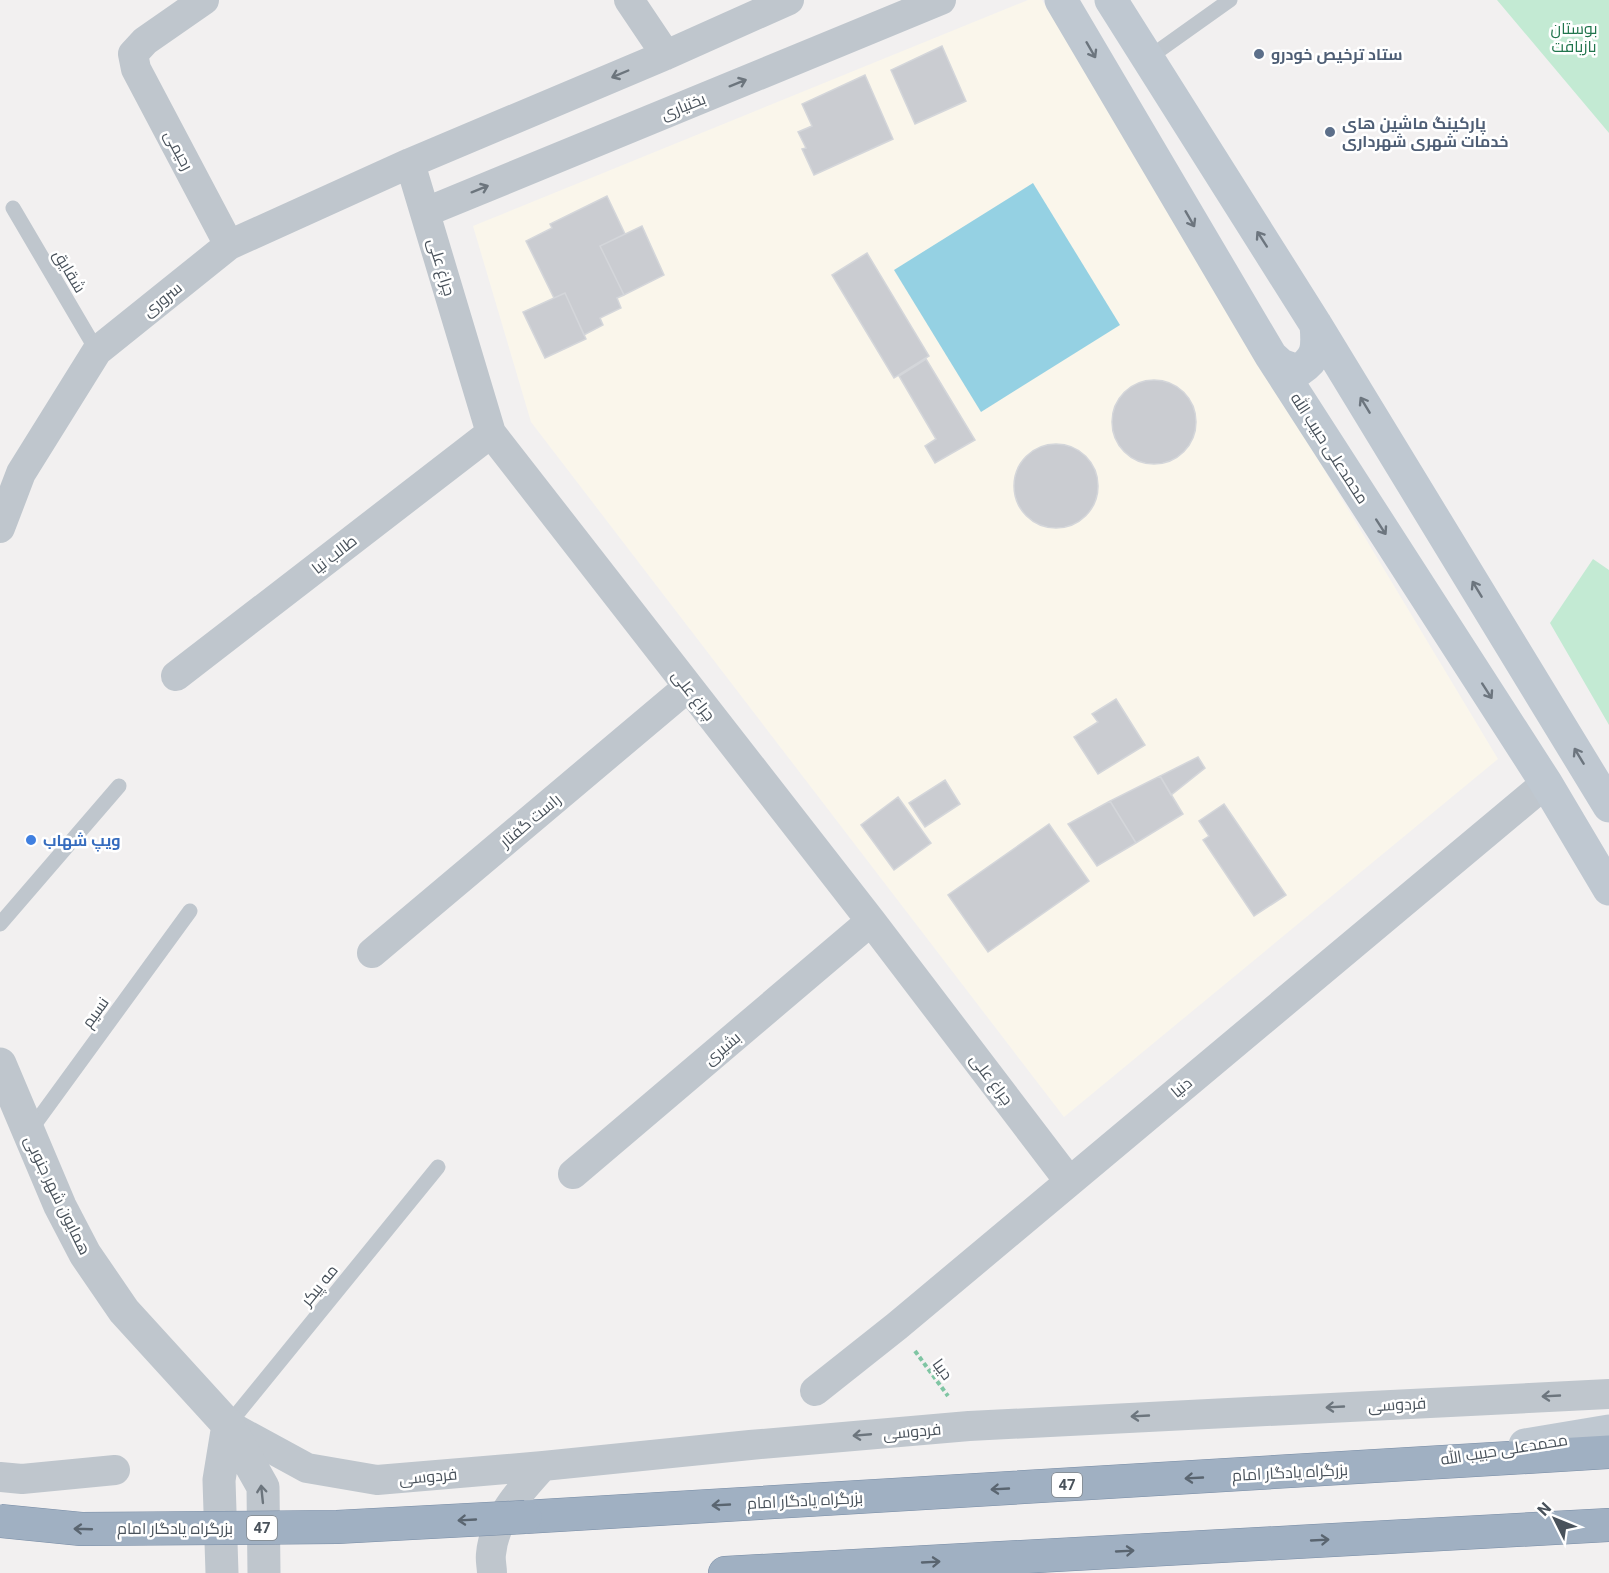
<svg xmlns="http://www.w3.org/2000/svg" width="1609" height="1573" font-family="Roboto,Cairo,sans-serif">
<style>
.commercial{fill:#faf6eb}
.green{fill:#c3ead3}
.water{fill:#95d1e3}
.building{fill:#caccd1;stroke:#d4d6da;stroke-width:1.5}
.lines{fill:none;stroke-linecap:round;stroke-linejoin:round}
.trunk-casing{stroke:#788ca5;stroke-width:34}
.path{stroke:#7fc5a3;stroke-width:4;stroke-dasharray:4.5 3;stroke-linecap:butt}
.service{stroke:#bfc6cd;stroke-width:15}
.minor{stroke:#bfc6cd;stroke-width:30}
.tertiary{stroke:#bfc6cd;stroke-width:33}
.secondary{stroke:#bfc8d1;stroke-width:33}
.trunk{stroke:#a0b0c2;stroke-width:33}
.trunk-bridge-casing{stroke:#788ca5;stroke-width:34;stroke-linecap:butt}
.trunk-bridge{stroke:#a0b0c2;stroke-width:33}
.oneway{stroke:#6c757e}
.oneway2{stroke:#6c757d}
.oneway3{stroke:#5a6570}
.service-dot{fill:#5c6f8a;stroke:#fff;stroke-width:2}
.shop-dot{fill:#3f7fe0;stroke:#fff;stroke-width:2}
.labels{text-anchor:middle;stroke-width:5;stroke-linejoin:round;paint-order:stroke}
.shield{fill:#fff;stroke:#80868c;stroke-width:1.5}
.shield-label{font-size:15px;font-weight:bold;fill:#49525b}
.park-label{font-size:16px;fill:#21754d;stroke:#fff}
.service-label{font-size:16px;font-weight:bold;fill:#4e5e75;stroke:#fff;text-anchor:start}
.street-label{font-size:16px;fill:#49525b;stroke:#fff}
.shop-label{font-size:16px;font-weight:bold;fill:#366cbe;stroke:#fff;text-anchor:start}
</style>
<rect width="100%" height="100%" fill="#f2f0f0"/>
<path class="commercial" d="M1028 0H1042L1498 759 1064 1117 531 422 473 226Z"/>
<path class="green" d="M1497 0H1609V133Z
M1593 559 1609 570V725L1550 623Z"/>
<path class="water" d="M1033 183 1120 325 981 412 894 270Z"/>
<path class="building" d="M942 46 966 101 915 124 891 70Z
M865 75 893 139 814 175 802 149 806 148 798 132 812 126 802 104Z
M607 196 625 234 600 246 624 295 617 298 621 308 600 318 603 325 584 335 565 293 554 298 526 241 552 228 550 224Z
M642 226 664 275 624 295 600 246Z
M867 253 929 356 894 378 832 275Z
M565 293 586 339 545 358 523 312Z
M926 359 975 440 935 463 925 446 936 439 899 376Z
M1112 422a42 42 0 1 1 84 0a42 42 0 1 1-84 0Z
M1014 486a42 42 0 1 1 84 0a42 42 0 1 1-84 0Z
M1116 699 1145 745 1098 774 1074 737 1098 722 1092 714Z
M1198 757 1205 768 1171 795 1160 776Z
M1160 776 1183 814 1136 843 1110 801Z
M945 780 960 804 925 827 909 803Z
M898 797 931 843 894 870 861 825Z
M1110 801 1136 843 1097 866 1068 824Z
M1224 804 1286 895 1254 916 1203 840 1209 836 1199 821Z
M1049 824 1089 881 988 952 948 895Z"/>
<g class="lines">
<g class="trunk-casing">
<path id="trunk" d="M525 1517 1609 1452
M725 1573 1609 1525"/>
</g>
<path class="path" d="M915 1351 948 1396"/>
<path class="service" d="M1147 59 1230 0
M13 208 97 351
M0 924 119 786
M29 1132 190 911
M228 1425 438 1167"/>
<path class="minor" d="M204 0 145 41 133 54 136 69 229 245
M629 0 666 55
M410 163 491 433 871 921 1069 1181
M426 212 941 0
M0 528 21 473 97 351 229 245 410 163 666 55 789 0
M176 676 491 433
M372 953 688 687
M573 1174 871 921
M815 1391 897 1326 1546 783
M228 1425 307 1468 377 1480 543 1466 750 1445 969 1426 1609 1394
M0 1477 22 1479 115 1470
M492 1573C492 1567 490 1560 491 1554 494 1519 520 1491 543 1466"/>
<path class="tertiary" d="M0 1064 60 1206 85 1254 124 1311 228 1425
M222 1573 219 1480 228 1425 263 1487 264 1573"/>
<path class="secondary" d="M1061 0 1271 356 1546 783 1609 889
M1111 0 1316 325 1609 806
M1271 356 1281 365 1298 371C1318 358 1318 348 1316 325
M1525 1445 1609 1431"/>
<use href="#trunk" class="trunk"/>
<g class="trunk-bridge-casing">
<path id="trunk-bridge" d="M0 1521 81 1529 337 1527 525 1517"/>
</g>
<use href="#trunk-bridge" class="trunk-bridge"/>
</g>
<defs><path id="oneway-shaft" d="M-6 0H5M1.5-3L5.5 0L1.5 3" fill="none" stroke-width="1.6" stroke-linecap="round" stroke-linejoin="round" transform="scale(1.5)"/></defs>
<g class="oneway">
<use href="#oneway-shaft" transform="translate(1091 50) rotate(60)"/>
<use href="#oneway-shaft" transform="translate(1190 219) rotate(60)"/>
<use href="#oneway-shaft" transform="translate(1262 239) rotate(-123)"/>
<use href="#oneway-shaft" transform="translate(1365 405) rotate(-121)"/>
<use href="#oneway-shaft" transform="translate(1381 527) rotate(57)"/>
<use href="#oneway-shaft" transform="translate(1477 589) rotate(-121)"/>
<use href="#oneway-shaft" transform="translate(1487 691) rotate(57)"/>
<use href="#oneway-shaft" transform="translate(1579 756) rotate(-121)"/>
</g>
<g class="oneway2">
<use href="#oneway-shaft" transform="translate(620 74) rotate(157)"/>
<use href="#oneway-shaft" transform="translate(738 83) rotate(-22)"/>
<use href="#oneway-shaft" transform="translate(480 189) rotate(-22)"/>
<use href="#oneway-shaft" transform="translate(1551 1396) rotate(177)"/>
<use href="#oneway-shaft" transform="translate(1335 1407) rotate(177)"/>
<use href="#oneway-shaft" transform="translate(1140 1416) rotate(177)"/>
<use href="#oneway-shaft" transform="translate(862 1435) rotate(175)"/>
<use href="#oneway-shaft" transform="translate(262 1494) rotate(-96)"/>
</g>
<g class="oneway3">
<use href="#oneway-shaft" transform="translate(1194 1478) rotate(177)"/>
<use href="#oneway-shaft" transform="translate(1000 1489) rotate(177)"/>
<use href="#oneway-shaft" transform="translate(721 1505) rotate(177)"/>
<use href="#oneway-shaft" transform="translate(467 1520) rotate(177)"/>
<use href="#oneway-shaft" transform="translate(83 1529) rotate(-178)"/>
<use href="#oneway-shaft" transform="translate(1320 1540) rotate(-3)"/>
<use href="#oneway-shaft" transform="translate(1125 1551) rotate(-3)"/>
<use href="#oneway-shaft" transform="translate(931 1562) rotate(-3)"/>
</g>
<g class="service-dot">
<circle cx="1259" cy="54" r="6"/>
<circle cx="1330" cy="132" r="6"/>
</g>
<circle class="shop-dot" cx="31" cy="840" r="6"/>
<g class="labels">
<g class="shield">
<rect x="1052" y="1473" width="30" height="24" rx="4.5"/>
<rect x="247" y="1516" width="30" height="24" rx="4.5"/>
</g>
<g class="shield-label">
<text x="1067" y="1490">47</text>
<text x="262" y="1533">47</text>
</g>
<g class="park-label">
<text x="1574" y="34">بوستان<tspan x="1574" dy="18">بازیافت</tspan></text>
</g>
<g class="service-label">
<text x="1271" y="60">ستاد ترخیص خودرو</text>
<text x="1342" y="129">پارکینگ ماشین های<tspan x="1342" dy="18">خدمات شهری شهرداری</tspan></text>
</g>
<g class="street-label">
<text transform="translate(683 106) rotate(-22)" y="6">بختیاری</text>
<text transform="translate(179 150) rotate(62)" y="6">رحیمی</text>
<text transform="translate(442 267) rotate(73)" y="6">چراغ‌ علی</text>
<text transform="translate(70 271) rotate(59)" y="6">شقایق</text>
<text transform="translate(162 299) rotate(-39)" y="6">سروری</text>
<text transform="translate(1330 448) rotate(57)" y="6">محمدعلی حبیب الله</text>
<text transform="translate(334 554) rotate(-38)" y="6">طالب‌ نیا</text>
<text transform="translate(694 695) rotate(52)" y="6">چراغ‌ علی</text>
<text transform="translate(530 820) rotate(-40)" y="6">راست گفتار</text>
<text transform="translate(95 1012) rotate(-54)" y="6">نسیم</text>
<text transform="translate(722 1048) rotate(-40)" y="6">بشیری</text>
<text transform="translate(992 1079) rotate(53)" y="6">چراغ‌ علی</text>
<text transform="translate(1181 1087) rotate(-40)" y="6">دنیا</text>
<text transform="translate(58 1195) rotate(64)" y="6">همایون‌ شهر جنوبی</text>
<text transform="translate(319 1285) rotate(-51)" y="6">مه‌ پیکر</text>
<text transform="translate(943 1369) rotate(54)" y="6">دیبا</text>
<text transform="translate(1397 1404) rotate(-3)" y="6">فردوسی</text>
<text transform="translate(912 1431) rotate(-5)" y="6">فردوسی</text>
<text transform="translate(1504 1449) rotate(-9)" y="6">محمدعلی حبیب الله</text>
<text transform="translate(1290 1472) rotate(-3)" y="6">بزرگراه یادگار امام</text>
<text transform="translate(428 1476) rotate(-5)" y="6">فردوسی</text>
<text transform="translate(805 1500) rotate(-3)" y="6">بزرگراه یادگار امام</text>
<text x="175" y="1534">بزرگراه یادگار امام</text>
</g>
<g class="shop-label">
<text x="43" y="846">ویپ شهاب</text>
</g>
</g>
<g transform="translate(1555 1519) rotate(313)" stroke="#ffffff" stroke-width="4.5" paint-order="stroke">
<path d="M0-4.5L10 22L0 15L-10 22Z" fill="#49525b"/>
<text y="-9" font-size="16" font-weight="bold" text-anchor="middle" fill="#49525b">N</text>
</g>
</svg>
